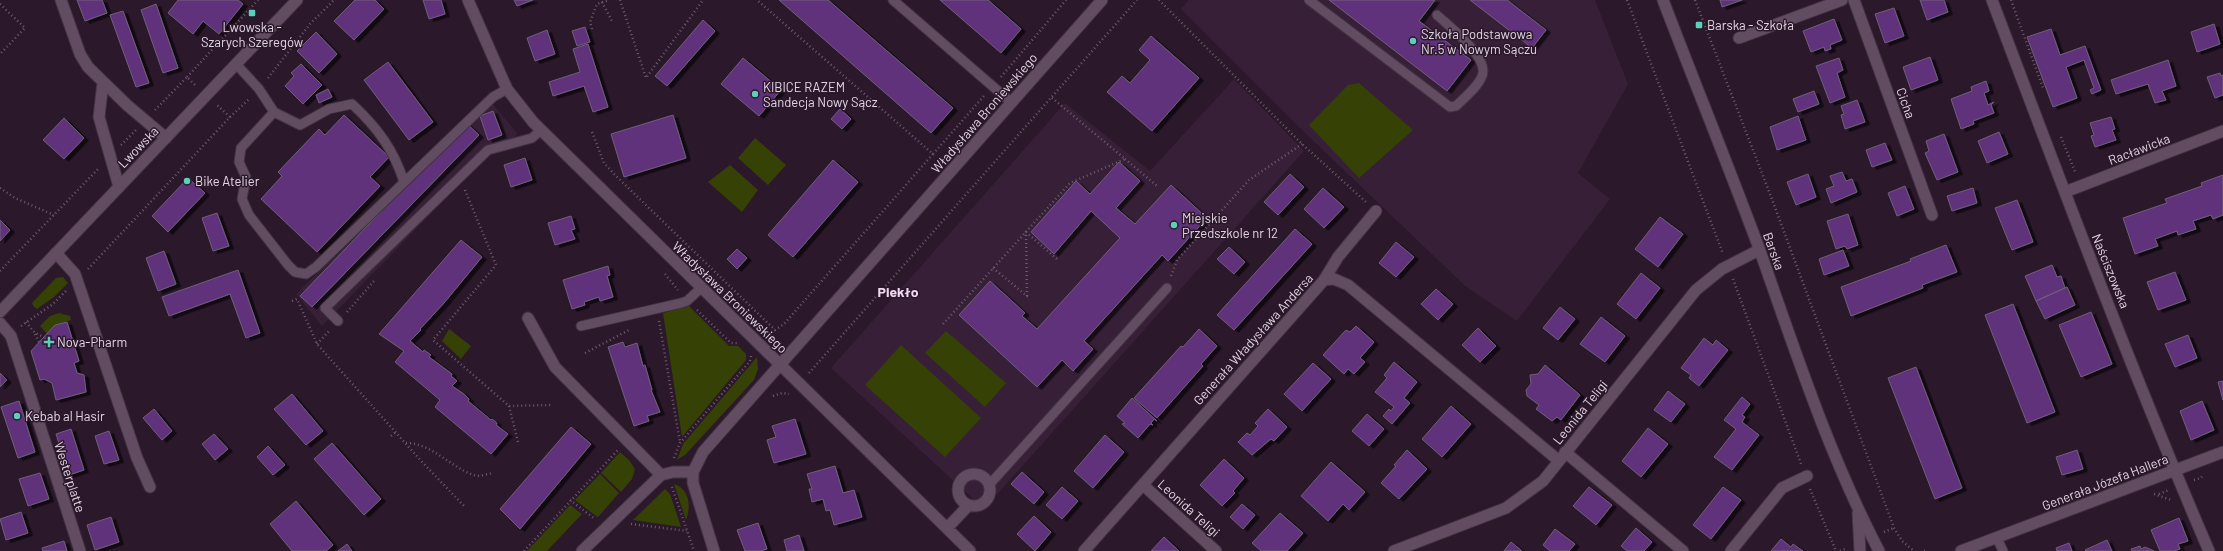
<svg xmlns="http://www.w3.org/2000/svg" width="2223" height="551" font-family="Barlow,sans-serif">
<style>
.built{fill:#371f37}
.green{fill:#364105}
.building{fill:#61337c;stroke:#6e5f79;filter:url(#shadow)}
.lines{fill:none;stroke-linecap:round;stroke-linejoin:round}
.service-casing{stroke:#413241;stroke-width:11}
.minor-casing{stroke:#413241;stroke-width:13}
.tertiary-casing{stroke:#413241;stroke-width:13}
.path{stroke:#6d5c6d;stroke-width:2.5;stroke-dasharray:1 3;stroke-linecap:butt}
.service{stroke:#614c61;stroke-width:9}
.minor{stroke:#614c61;stroke-width:11}
.tertiary{stroke:#614c61;stroke-width:11}
.poi-dot{fill:#5dceb9;stroke:#2b182b;stroke-width:1.5}
.labels{text-anchor:middle;stroke-width:3;stroke-linejoin:round;paint-order:stroke}
.poi-label{font-size:13px;fill:#e2d5e2;stroke:#2b182b;text-anchor:start}
.street-label{font-size:13px;fill:#e2d5e2;stroke:#2b182b}
.neighbourhood-label{font-size:14px;font-weight:bold;fill:#f1d8f1;stroke:#2b182b}
</style>
<defs>
<filter id="shadow"><feDropShadow dx="4.5" dy="2.5" stdDeviation="0" flood-color="#0009"/></filter>
</defs>
<rect width="100%" height="100%" fill="#2b182b"/>
<path class="built" d="M1189 0H1595L1628 84 1578 173 1610 199 1517 321 1465 286 1300 128 1181 9Z
M1234 79 1304 151 984 509 831 368 1065 103 1150 171Z
M491 102 518 134 490 153 322 326 296 294Z"/>
<path class="green" d="M1359 83 1413 130 1359 178 1309 125 1348 85Z
M755 138 786 165 768 185 738 158Z
M730 165 758 190 742 212 708 182Z
M63 277 68 283 54 297 37 309 34 307 32 303 56 278Z
M689 306 729 346H738L746 354V360L682 437 663 313Z
M59 313 70 316 71 320 55 325 47 334 40 326 50 316Z
M449 329 471 346 461 359 442 341Z
M946 331 1006 383 985 407 925 353Z
M901 345 981 418 945 457 865 385Z
M757 357 758 369 754 380 685 455 677 460 683 444Z
M620 452 629 460 635 469 632 479 621 492 601 473Z
M600 474 619 493 598 517 596 516 575 500Z
M674 484C690 489 691 507 686 520Z
M665 489 670 494 681 527 633 520Z
M570 505 582 514 547 551H527Z"/>
<path class="building" d="M77 0H102L107 13 85 21Z
M178 0H238L243 4 219 34 203 21 193 34 168 13Z
M355 0H375L384 9 354 40 334 21Z
M423 0H441L445 14 429 19Z
M514 0H533L517 6Z
M779 0H828L953 108 931 133Z
M940 0H988L1021 29 1001 53Z
M1329 0H1435L1419 21 1471 60 1447 91Z
M1470 0H1507L1546 30 1532 48Z
M1720 0H1742L1722 7Z
M1920 0H1944L1948 12 1927 20Z
M156 4 178 68 163 73 141 10Z
M1894 8 1904 36 1885 43 1875 14Z
M123 11 149 83 136 87 110 15Z
M1834 19 1842 40 1830 45 1831 49 1825 51 1824 47 1811 52 1803 31Z
M703 20 715 31 667 86 655 76Z
M2214 24 2220 44 2197 52 2191 32Z
M585 27 590 42 577 46 572 31Z
M2051 29 2060 55 2085 46 2101 90 2092 94 2090 90 2094 88 2084 60 2066 67 2077 98 2053 107 2027 37Z
M547 30 555 54 535 61 527 38Z
M316 32 337 54 319 73 297 51Z
M1151 36 1199 78 1152 131 1107 92 1122 76 1130 83 1150 60 1139 50Z
M588 44 608 107 593 112 584 86 553 96 549 82 580 72 573 49Z
M1930 57 1938 80 1911 90 1903 67Z
M743 58 781 90 759 116 721 84Z
M1839 58 1843 70 1837 73 1845 97 1830 103 1816 66Z
M2168 60 2176 86 2162 91 2166 100 2155 103 2148 84 2116 94 2111 80Z
M388 62 433 122 409 140 364 80Z
M301 64 322 85 303 104 285 86 294 76 291 73Z
M2220 73 2221 76 2223 75V95L2215 98 2207 77Z
M1986 81 1989 91 1984 93 1988 105 1994 102 1991 105 1994 113 1973 121 1974 124 1961 129 1951 99 1972 91 1971 87Z
M328 89 332 97 319 103 316 95Z
M1814 91 1819 104 1798 112 1793 99Z
M1857 100 1865 122 1845 129 1841 115 1844 114 1841 106Z
M840 109 851 119 842 129 831 119Z
M493 111 502 135 488 140 480 116Z
M344 115 389 157 370 177 380 186 317 252 261 199 282 176 278 172 319 129 325 135Z
M673 115 686 158 624 177 611 134Z
M1798 116 1806 140 1777 150 1770 127Z
M2111 117 2115 129 2112 130 2116 140 2095 147 2091 136 2094 135 2090 123Z
M64 118 84 138 64 159 43 140Z
M466 123 479 135 312 307 300 296Z
M1999 132 2008 154 1987 163 1978 141Z
M1944 134 1958 172 1937 180 1925 153 1929 151 1926 141Z
M1885 143 1892 160 1872 167 1866 150Z
M525 158 532 180 511 187 504 165Z
M833 160 858 182 793 257 768 235Z
M1119 162 1140 181 1116 208 1135 224 1171 185 1207 218 1168 261 1162 255 1084 341 1093 349 1073 371 1062 360 1037 387 959 315 990 281 1025 313 1022 316 1037 329 1120 238 1091 211 1054 254 1031 232 1076 181 1090 194Z
M1842 172 1846 181 1852 179 1857 192 1831 203 1826 189 1834 186 1830 176Z
M1290 174 1304 187 1278 215 1264 202Z
M1808 174 1816 197 1796 205 1787 182Z
M2223 175V215L2213 219 2211 215 2193 221 2196 229 2178 235 2177 231 2155 239 2158 246 2135 254 2123 218 2167 203 2165 199 2202 186 2201 183Z
M188 178 205 193 168 232 152 216Z
M1905 186 1914 209 1897 216 1888 193Z
M1323 188 1344 207 1324 228 1304 209Z
M1973 188 1977 203 1952 211 1947 196Z
M2017 200 2033 242 2012 250 1995 208Z
M217 213 229 246 213 251 202 218Z
M1848 214 1858 245 1847 249 1845 246 1836 249 1827 221Z
M571 216 575 229 571 230 575 239 555 245 548 223Z
M1660 217 1683 234 1658 267 1635 249Z
M0 220 10 230 0 241Z
M1295 229 1312 244 1234 330 1217 315Z
M461 240 482 257 444 303 420 329 421 330 410 341 423 352 424 350 431 355 429 357 452 374 451 376 457 381 452 386 464 394 469 399 468 401 491 420 492 419 497 423 496 425 508 434 491 454 435 407 440 400 395 362 404 351 379 334Z
M1396 242 1414 257 1396 277 1379 263Z
M1946 245 1957 272 1922 285 1923 288 1851 316 1841 287 1911 261 1910 259Z
M1229 247 1245 262 1234 274 1217 259Z
M737 249 747 258 737 269 727 259Z
M1843 250 1849 266 1824 275 1819 259Z
M164 251 176 284 158 291 146 258Z
M2052 265 2057 277 2061 276 2065 288 2036 301 2025 276Z
M608 266 610 275 607 276 613 297 600 301 599 297 584 302 585 305 572 309 563 280Z
M238 270 260 333 246 338 230 294 169 316 162 297Z
M2175 272 2186 300 2158 310 2147 282Z
M1641 273 1660 288 1636 319 1617 304Z
M2067 287 2075 305 2045 319 2036 301Z
M1436 289 1453 304 1438 320 1421 304Z
M2013 304 2055 412 2027 423 1985 315Z
M1560 307 1575 319 1558 340 1543 328Z
M2091 312 2112 364 2081 377 2059 325Z
M1601 317 1625 336 1605 362 1580 344Z
M67 322 79 361 74 363 77 373 84 375 86 392 56 400 52 383 44 379 40 380 31 351 55 325Z
M1356 326 1374 342 1360 358 1365 362 1354 374 1348 369 1344 374 1323 355 1346 330 1350 332Z
M1478 328 1496 346 1480 362 1462 345Z
M1199 329 1217 346 1201 364 1203 366 1157 418 1134 398 1181 346 1183 347Z
M2188 335 2197 358 2175 367 2165 344Z
M1704 338 1713 345 1716 340 1728 350 1699 386 1689 378 1691 375 1681 368Z
M623 342 625 347 637 343 643 366 645 365 652 390H651L660 412 647 416 649 421 634 426 608 347Z
M1394 362 1417 382 1404 398 1410 403 1392 424 1383 416 1389 409 1391 411 1394 407 1375 392 1387 378 1384 375Z
M1313 363 1331 379 1302 411 1284 394Z
M1545 365 1580 395 1561 420 1557 417 1552 421 1536 409 1539 405 1527 396 1526 390 1531 384 1530 375 1538 374Z
M1916 367 1962 488 1935 499 1888 378Z
M0 373 7 380 0 387Z
M2223 381V400L2218 382Z
M1668 391 1685 404 1671 422 1654 410Z
M292 394 323 431 306 445 274 409Z
M1742 397 1750 404 1742 415 1745 417 1742 422 1759 435 1732 470 1714 457 1736 429 1724 420Z
M1132 398 1157 421 1154 419 1151 423 1153 425 1150 424 1138 438 1122 424 1125 423 1117 416Z
M19 401 35 452 18 458 1 407Z
M2202 401 2214 430 2191 440 2180 411Z
M1451 406 1471 424 1442 457 1422 439Z
M154 409 172 431 162 440 143 418Z
M1268 409 1287 427 1274 441 1271 439 1252 455 1238 442 1247 433 1250 435 1258 426 1255 423Z
M1367 414 1384 429 1369 446 1352 431Z
M795 419 806 454 774 463 767 440 776 437 772 426Z
M571 427 591 444 520 529 500 509Z
M1648 428 1668 444 1641 477 1622 461Z
M71 429 84 470 69 475 56 434Z
M109 431 119 460 104 464 95 436Z
M214 434 228 449 215 460 202 444Z
M1105 435 1124 452 1093 488 1074 471Z
M332 443 381 499 364 515 314 459Z
M268 446 285 465 273 475 257 457Z
M1407 450 1427 469 1399 499 1381 483 1396 466 1394 465Z
M2077 450 2083 469 2062 475 2056 457Z
M1224 459 1244 478 1233 491 1235 493 1222 506 1200 485Z
M1331 462 1365 492 1349 510 1343 504 1328 521 1301 496Z
M835 466 843 493 854 490 862 517 834 525 830 510 826 511 823 499 812 502 809 489H812L807 474Z
M1022 472 1044 492 1034 504 1011 484Z
M40 473 49 499 28 506 19 479Z
M1062 487 1078 501 1062 519 1046 505Z
M1589 487 1612 505 1596 525 1573 506Z
M1723 487 1741 500 1711 539 1693 525Z
M296 501 333 545 326 551H292L270 524Z
M1242 504 1255 515 1243 529 1230 517Z
M21 512 28 533 6 540 0 519Z
M1280 513 1303 533 1287 551H1261L1252 543Z
M1034 516 1051 532 1035 551 1017 534Z
M111 517 119 542 95 550 87 525Z
M2179 518 2188 541 2178 544 2180 549 2174 551H2160L2151 530Z
M758 523 767 549 761 551H745L737 530Z
M1636 528 1652 542 1644 551H1627L1621 546Z
M1555 529 1575 544 1569 551H1550L1543 545Z
M799 535 804 551H787L784 540Z
M1164 537 1179 551H1151Z
M1781 539 1791 547 1793 544 1803 551H1771Z
M2107 540 2112 551H2086L2085 550Z
M64 541 67 551H43L42 548Z
M1511 542 1522 551H1504Z
M2069 543 2072 551H2057L2056 548Z
M347 544 352 551H338Z
M2140 546 2141 549 2145 547 2154 551H2132L2131 549Z"/>
<g class="lines">
<g class="service-casing">
<path id="service" d="M893 0 1012 103
M1309 0 1450 107 1456 106C1464 98 1478 87 1482 76 1490 58 1450 27 1437 15
M236 64 259 89 274 112 241 148 239 162 246 177 242 199 249 215 288 265 295 272 306 274 316 267 493 97 507 89
M274 112 300 125 329 109 352 104C377 127 394 150 404 182
M338 321 325 308 488 150 532 138 541 130
M581 326 681 303 687 301 701 288
M989 485 1167 288
M1997 538 2003 551"/>
</g>
<g class="minor-casing">
<path id="minor" d="M61 0 80 54 88 67 127 105 166 138
M468 0 507 89 533 122 970 551
M1854 0 1932 215
M1992 0C2062 185 2131 370 2209 551
M1739 38 1842 0
M103 82 99 117 119 187
M2065 192 2223 131
M56 253 75 274 137 458 150 487
M1324 280 1338 257 1376 211
M528 318 555 367 661 475
M0 323 11 336 80 551
M1565 452 1683 551
M958 490a16 16 0 1 1 32 0a16 16 0 1 1-32 0Z
M1143 485 1216 551
M947 528 969 505
M582 551 661 475 673 472H693
M714 551 693 483V472L703 452 1102 0
M1084 551 1324 280 1334 279 1348 285 1558 460
M1394 551 1506 508 1543 481 1696 290 1722 269 1759 250
M1731 551 1782 488 1807 476"/>
</g>
<g class="tertiary-casing">
<path id="tertiary" d="M1663 0C1695 84 1729 167 1760 251 1796 353 1829 455 1879 551
M0 312 297 0
M1858 513 1860 551
M1961 551 2223 452"/>
</g>
<path class="path" d="M620 0 646 78 703 0
M1159 0 1302 144 1366 202
M1627 0 1723 254
M1695 0 1770 194 1894 528 1902 541 1914 551
M2011 0 2043 88
M602 2 613 23
M0 4 25 28 0 54
M592 29 590 22 597 4 609 0
M187 77 258 0
M1001 77 1066 0
M268 78 310 24 334 0
M155 110 187 77 196 86
M230 117 250 98
M592 132 604 163 615 175 775 330 784 324 933 154 757 0
M2061 137 2076 174
M121 145 136 130
M933 154 984 96
M1125 159 1157 186
M0 188 15 198 54 215
M465 190 496 265 433 340 509 406 552 405
M993 268 1027 296 1026 232 1058 260
M88 269 230 117 216 104
M0 271 98 169
M665 274 678 290
M1171 276 1177 260 1249 180 1302 144
M1733 279 1801 464
M292 301 297 299 317 344 423 463 465 507
M697 310 731 343H738
M347 312 374 281
M659 321 680 442
M26 322 35 333 44 337
M943 324 1070 183 1125 159 1051 97
M21 326 53 304 66 291
M35 334 39 342
M317 344 330 330
M585 353 629 330
M809 373 1137 0
M773 396 782 393 789 394
M509 406 518 442
M391 436 396 432
M406 443C432 443 451 468 474 475 479 477 487 474 493 473
M674 458 680 443 750 361 751 356
M2194 480 2201 478 2203 475
M672 487 694 551
M1810 489 1836 551
M2154 494 2171 500
M2159 494 2169 490
M570 500 595 519
M631 524 687 531
M1884 532 1894 528
M524 551 618 450
M1840 551 1847 548
M1924 551H1928"/>
<use href="#service" class="service"/>
<use href="#minor" class="minor"/>
<use href="#tertiary" class="tertiary"/>
</g>
<g class="poi-dot">
<rect x="248" y="9" width="8" height="8" rx="2"/>
<rect x="1695" y="21" width="8" height="8" rx="2"/>
<circle cx="1413" cy="41" r="4"/>
<circle cx="755" cy="94" r="4"/>
<circle cx="187" cy="181" r="4"/>
<circle cx="1174" cy="225" r="4"/>
<path d="M47 336h4v4h4v4h-4v4h-4v-4h-4v-4h4z"/>
<circle cx="17" cy="416" r="4"/>
</g>
<g class="labels">
<g class="poi-label">
<text x="1707" y="30">Barska - Szkoła</text>
<text x="252" y="32" text-anchor="middle">Lwowska -<tspan x="252" dy="15">Szarych Szeregów</tspan></text>
<text x="1421" y="39">Szkoła Podstawowa<tspan x="1421" dy="15">Nr.5 w Nowym Sączu</tspan></text>
<text x="763" y="92">KIBICE RAZEM<tspan x="763" dy="15">Sandecja Nowy Sącz</tspan></text>
<text x="195" y="186">Bike Atelier</text>
<text x="1182" y="223">Miejskie<tspan x="1182" dy="15">Przedszkole nr 12</tspan></text>
<text x="57" y="347">Nova-Pharm</text>
<text x="25" y="421">Kebab al Hasir</text>
</g>
<g class="street-label">
<text transform="translate(1906 103) rotate(70)" y="5">Cicha</text>
<text transform="translate(984 113) rotate(-49)" y="5">Władysława Broniewskiego</text>
<text transform="translate(138 147) rotate(-46)" y="5">Lwowska</text>
<text transform="translate(2139 149) rotate(-21)" y="5">Racławicka</text>
<text transform="translate(1774 251) rotate(70)" y="5">Barska</text>
<text transform="translate(2111 271) rotate(68)" y="5">Naściszowska</text>
<text transform="translate(730 297) rotate(44)" y="5">Władysława Broniewskiego</text>
<text transform="translate(1253 339) rotate(-48)" y="5">Generała Władysława Andersa</text>
<text transform="translate(1580 412) rotate(-51)" y="5">Leonida Teligi</text>
<text transform="translate(70 477) rotate(72)" y="5">Westerplatte</text>
<text transform="translate(2105 482) rotate(-21)" y="5">Generała Józefa Hallera</text>
<text transform="translate(1189 508) rotate(42)" y="5">Leonida Teligi</text>
</g>
<g class="neighbourhood-label">
<text x="898" y="297">Piekło</text>
</g>
</g>
</svg>
